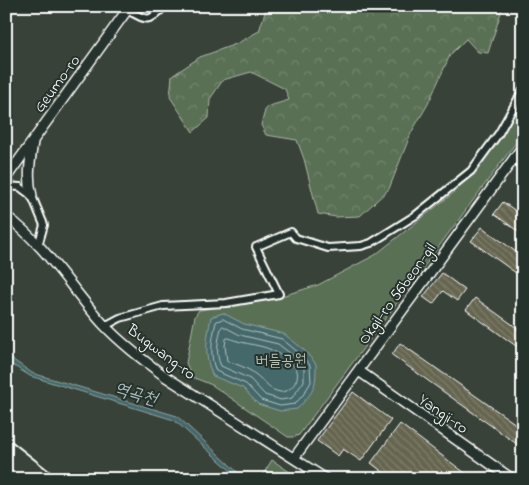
<svg xmlns="http://www.w3.org/2000/svg" width="529" height="485" font-family="'Indie Flower','Poor Story',sans-serif">
<style>
.forest{fill:url(#forest-crowns);stroke:#acb8aa}
.park{fill:#5a7055;stroke:#acb8aa}
.water{fill:#45686b;stroke:#8fa4a6}
.lines{fill:none;stroke-linecap:round;stroke-linejoin:round}
.shore{stroke:#b5c3c4;stroke-width:1}
.building{fill:url(#building-back-hatch);stroke:#fff}
.street-casing{stroke:#fff;stroke-width:10}
.secondary-casing{stroke:#fff;stroke-width:12}
.street{stroke:#26332d;stroke-width:6}
.secondary{stroke:#26332d;stroke-width:9}
.rail{stroke:#fff;stroke-width:2}
.labels{text-anchor:middle;stroke-width:4;stroke-linejoin:round;paint-order:stroke}
.street-label{font-size:16px;fill:#fff;stroke:#26332d}
.park-label{font-size:16px;fill:#b5bfb2;stroke:#26332d}
.water-label{font-size:18px;font-style:italic;fill:#abbbbc;stroke:#26332d}
</style>
<defs>
<pattern id="forest-crowns" width="20" height="18" patternUnits="userSpaceOnUse" patternTransform="scale(1.25)"><rect width="20" height="18" fill="#5a7055"/><path d="M2 6a3 3 0 1 1 6 0M12 15a3 3 0 1 1 6 0" fill="none" stroke="#73856e"/></pattern>
<pattern id="building-back-hatch" width="6" height="6" patternUnits="userSpaceOnUse" patternTransform="scale(1.25)"><rect width="6" height="6" fill="#656550"/><path d="M-1 5l2 2M0 0l6 6M5-1l2 2" fill="none" stroke="#7c7c6a"/></pattern>
</defs>
<rect width="100%" height="100%" fill="#394238"/>
<filter id="ink" filterUnits="userSpaceOnUse"><feTurbulence type="fractalNoise" baseFrequency=".02" numOctaves="2"/><feDisplacementMap in="SourceGraphic" scale="10" xChannelSelector="R" yChannelSelector="G"/><feConvolveMatrix kernelMatrix="1 2 1 2 8 2 1 2 1" color-interpolation-filters="sRGB"/></filter>
<g filter="url(#ink)">
<path class="forest" d="M267 6H503L488 53 478 52 466 39 450 55 428 104 411 133 389 189 360 216 336 217 318 214 304 159 297 140 266 135 261 125 266 107 289 100 285 89 251 72 223 80 210 99 209 118 193 132 170 97 172 76 200 57 236 44 259 31Z"/>
<path class="park" d="M523 96V133L299 435 293 437H288L212 385 192 377 186 363 195 316 199 310 265 301 318 285 375 255 452 194 475 171 507 127Z
M272 460 300 479H260Z"/>
<path class="water" d="M223 313 244 324 284 334 303 349 316 364C316 389 314 391 297 409L280 411 258 404 243 388 213 376C203 354 207 340 211 317Z
M6 355 32 373 177 416 245 479H240L174 420 30 376 6 361Z"/>
<g class="lines">
<path class="shore" d="M223 319 242 329 282 339 299 353 310 365 311 382 303 395 295 404 280 406 261 400 246 384 216 371C209 355 212 339 216 322Z
M223 326 240 335 278 344 295 357 304 368V381L292 398 281 400 265 395 250 379 221 366C215 354 218 341 221 328Z
M229 338C244 345 264 344 277 353 283 357 294 364 297 371 300 381 289 393 280 392 266 389 265 381 255 374 248 368 236 364 227 361L225 346 226 339Z"/>
</g>
<path class="building" d="M503 202 523 216V235L494 214Z
M482 227 523 257V278L471 241Z
M442 273 465 290 457 301 443 291 433 304 423 297Z
M475 298 523 332V351L466 310Z
M400 343 523 429V444L521 447 392 355Z
M353 392 391 420 361 461 343 449 338 456 317 441Z
M400 424 473 479H392L371 463Z"/>
<g class="lines">
<g class="street-casing">
<path id="street" d="M127 10C148 21 148 23 165 6
M6 160 11 170
M6 186 20 187 32 196 44 225 38 246
M105 326 120 318 163 306 226 303 279 294 256 247 291 232 296 238 328 248 361 246 371 243 416 215 471 171 499 133 523 90
M520 479 523 475"/>
</g>
<g class="secondary-casing">
<path id="secondary" d="M6 178 130 6
M32 196C27 178 30 161 33 142
M6 216C46 245 71 289 104 325 122 344 144 361 166 377L326 479
M359 371 512 479
M294 458 523 146"/>
</g>
<use href="#street" class="street"/>
<use href="#secondary" class="secondary"/>
<path class="rail" d="M6 437 59 479"/>
</g>
</g>
<g class="labels">
<g class="street-label">
<text transform="translate(56 83) rotate(-54)" y="6">Geumo-ro</text>
<text transform="translate(396 293) rotate(-54)" y="6">Okgil-ro 56beon-gil</text>
<text transform="translate(162 351) rotate(37)" y="6">Bugwang-ro</text>
<text transform="translate(444 413) rotate(35)" y="6">Yangji-ro</text>
</g>
<g class="park-label">
<text x="281" y="365">버들공원</text>
</g>
<g class="water-label">
<text transform="translate(136 393) rotate(17)" y="6">역곡천</text>
</g>
</g>
<rect width="529" height="485" fill="none" stroke="#26332d" stroke-width="25"/>
<rect x="12" y="12" width="504" height="460" fill="none" stroke="#fff" stroke-width="2" filter="url(#ink)"/>
</svg>
